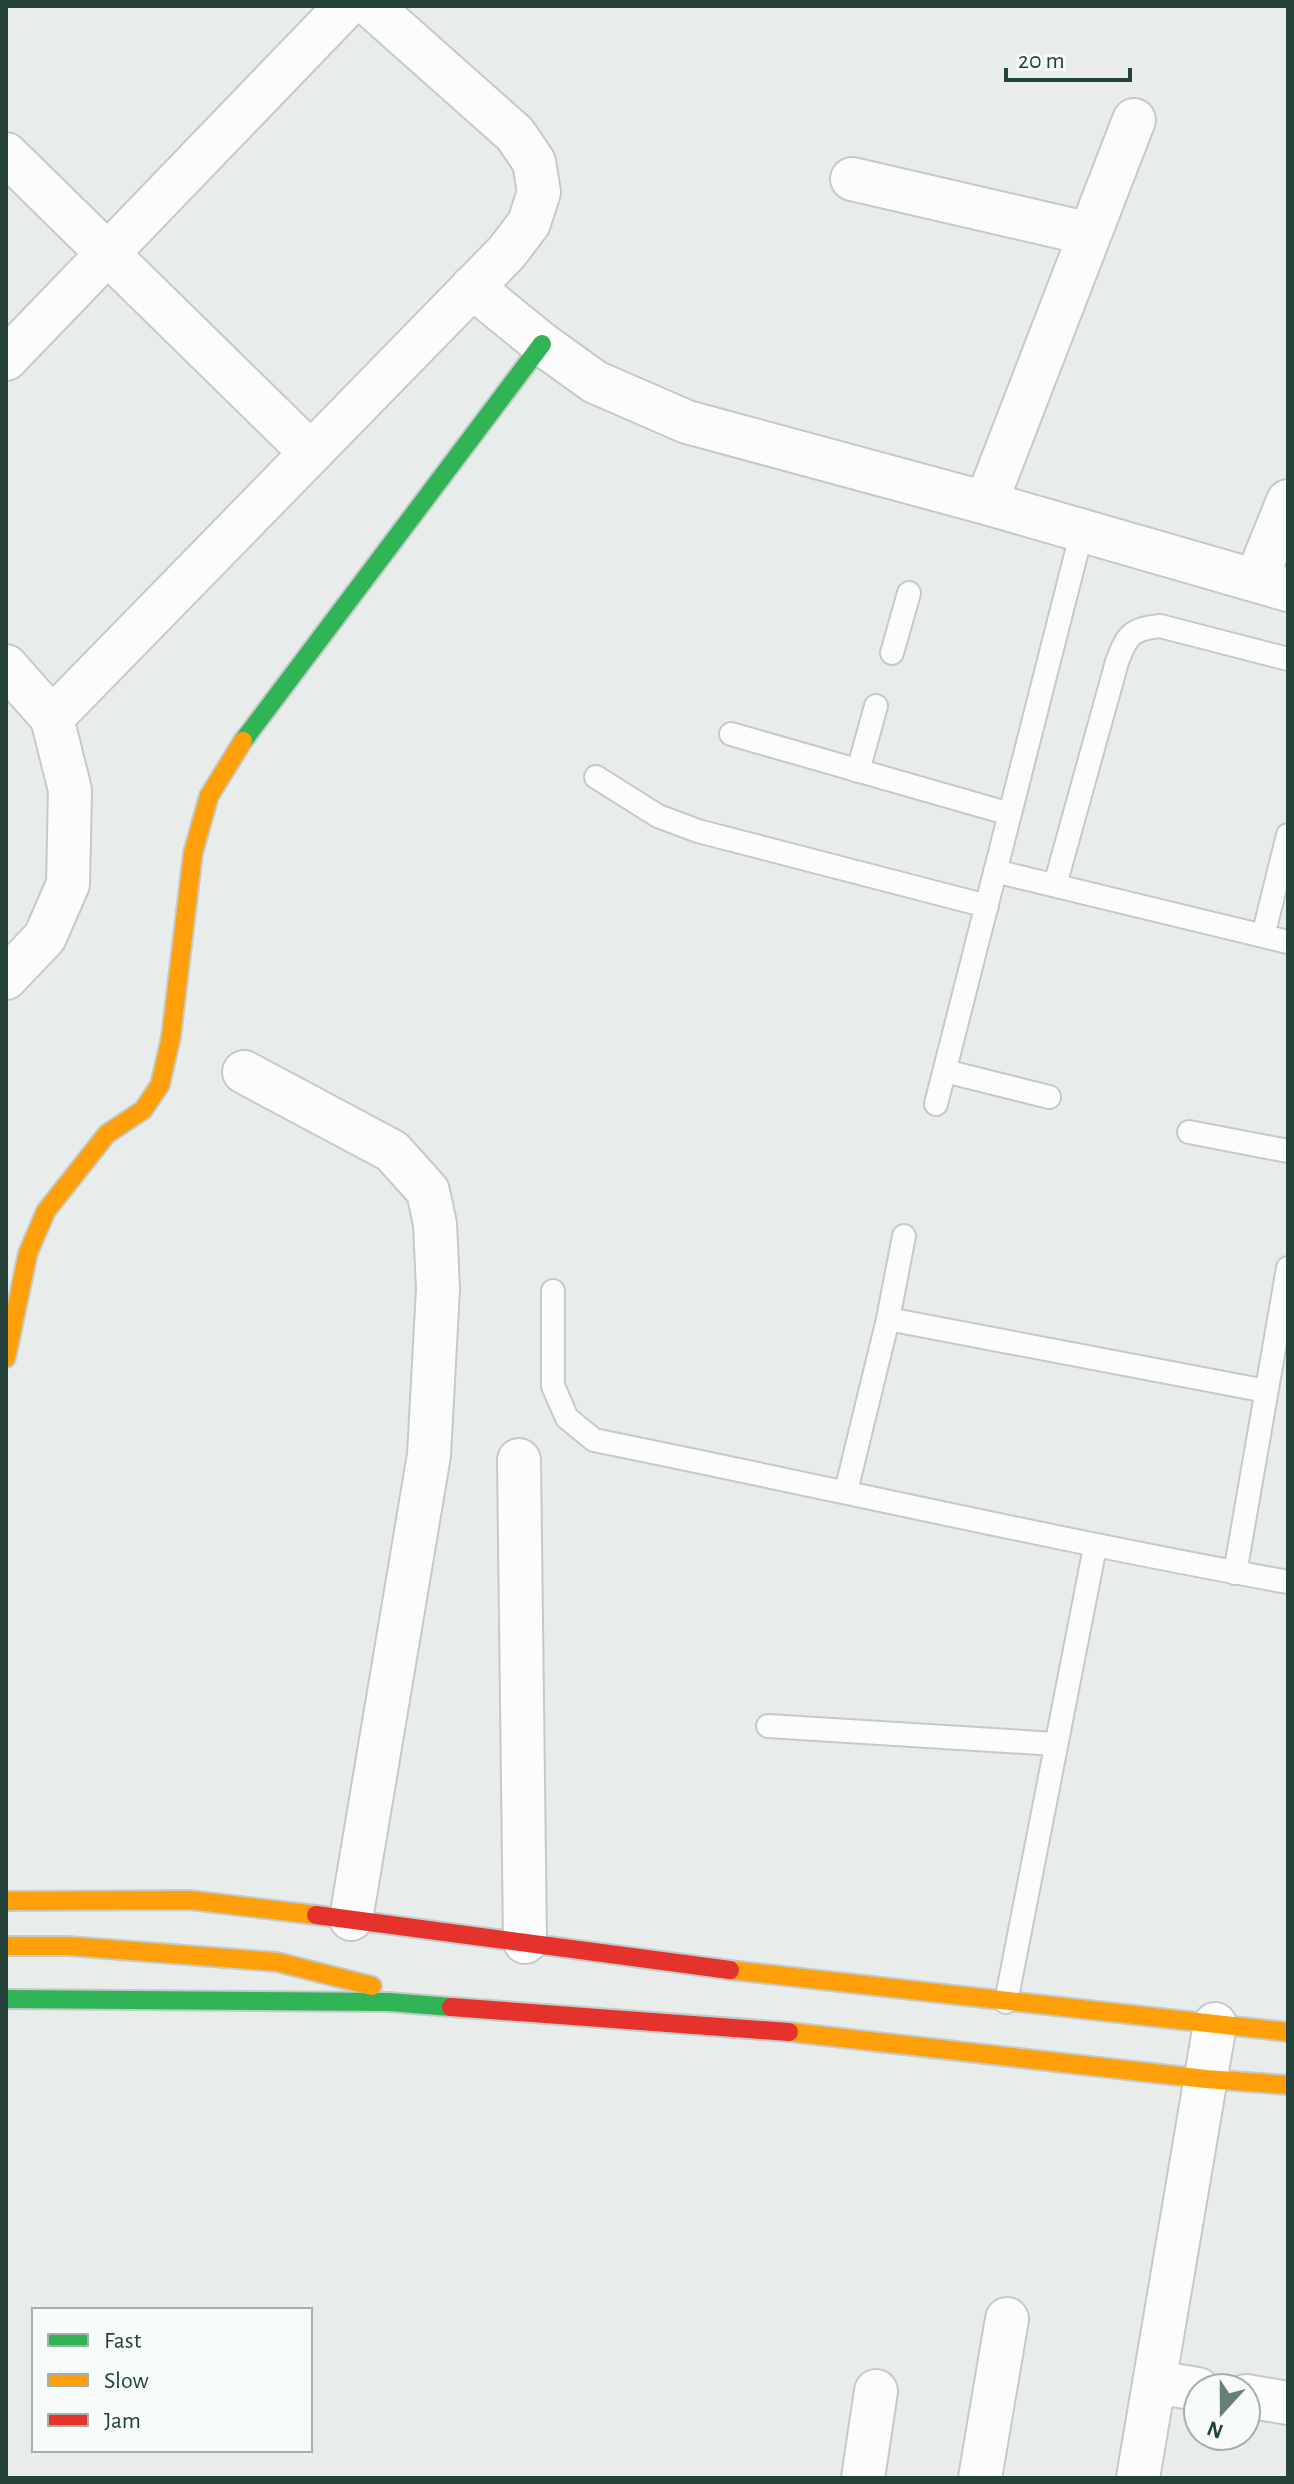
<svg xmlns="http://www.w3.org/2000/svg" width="1294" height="2484" font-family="'Alegreya Sans',sans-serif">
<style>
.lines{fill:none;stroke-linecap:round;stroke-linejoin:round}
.lane-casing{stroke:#c5cac8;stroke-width:26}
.street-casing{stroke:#c5cac8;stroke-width:46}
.fast-casing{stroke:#c3cbc8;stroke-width:22}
.slow-casing{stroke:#c3cbc8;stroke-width:22}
.jam-casing{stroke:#c3cbc8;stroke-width:22}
.lane{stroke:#fcfcfc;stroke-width:22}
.street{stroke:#fcfcfc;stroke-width:42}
.fast{stroke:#30b455;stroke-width:18}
.slow{stroke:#ff9f0a;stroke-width:18}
.jam{stroke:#e5322d;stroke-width:18}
</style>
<rect width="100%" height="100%" fill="#e8edeb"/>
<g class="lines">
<g class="lane-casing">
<path id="lane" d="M892 653 909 593
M731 734 1010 814
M858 771 876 706
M596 777 658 816 698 831 987 906
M995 871 1288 942
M1055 885 1117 662C1127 635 1131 629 1160 626L1288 659
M1263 936 1288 835
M945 1071 1049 1097
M936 1104 1082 531
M1189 1132 1288 1151
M553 1291V1386L567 1418 594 1440C826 1487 1056 1540 1288 1582
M888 1319 1266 1391
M846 1491 888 1319 904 1236
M1235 1573 1288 1268
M768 1726 1056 1744
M1006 2002 1095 1547"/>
</g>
<g class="street-casing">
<path id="street" d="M6 154 310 452
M852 179 1090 234
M472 287 542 344 595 382 687 422 986 503 1288 590
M6 359 346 6
M986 503 1134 120
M1256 580 1288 501
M6 666 52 718 70 790 68 884 45 937 6 978
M52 718 507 252 529 223 539 192 534 162 515 134 371 6
M244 1072 392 1151 428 1191 435 1224 438 1289 429 1455 351 1919
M519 1460 525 1942
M1154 2382 1198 2389
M1246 2396 1288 2403
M863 2478 876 2391
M980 2478 1007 2319
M1138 2478 1215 2024"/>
</g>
<g class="fast-casing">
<path id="fast" d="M243 741 542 344
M6 1999 389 2002 451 2007"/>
</g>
<g class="slow-casing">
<path id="slow" d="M6 1358 28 1253 46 1211 107 1134 143 1110 160 1085 171 1037 193 853 209 796 243 741
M6 1901 189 1900 316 1915
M6 1946H68L277 1962 372 1986
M730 1970 1288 2032
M789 2032 1206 2079 1288 2085"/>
</g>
<g class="jam-casing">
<path id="jam" d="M316 1915 730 1970
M451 2007 789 2032"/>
</g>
<use href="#lane" class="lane"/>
<use href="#street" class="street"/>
<use href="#fast" class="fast"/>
<use href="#slow" class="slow"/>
<use href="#jam" class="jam"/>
</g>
<rect width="1294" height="2484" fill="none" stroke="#24423a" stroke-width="16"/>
<rect x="32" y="2308" width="280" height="144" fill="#f7fbf9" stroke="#a3b1ad" stroke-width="2"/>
<rect x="48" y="2334" width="40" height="12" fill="#30b455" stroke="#a3b1ad" stroke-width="2"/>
<text x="104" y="2348" font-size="24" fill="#24423a">Fast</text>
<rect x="48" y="2374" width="40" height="12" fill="#ff9f0a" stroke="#a3b1ad" stroke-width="2"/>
<text x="104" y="2388" font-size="24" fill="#24423a">Slow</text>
<rect x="48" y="2414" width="40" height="12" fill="#e5322d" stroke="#a3b1ad" stroke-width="2"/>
<text x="104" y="2428" font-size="24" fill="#24423a">Jam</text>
<g transform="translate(1222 2412) rotate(201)"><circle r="38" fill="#f7fbf9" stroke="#a3b1ad" stroke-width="2"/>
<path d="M0-6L14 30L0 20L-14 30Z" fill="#697e78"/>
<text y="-12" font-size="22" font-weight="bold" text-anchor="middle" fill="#24423a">N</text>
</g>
<path d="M1006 68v12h124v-12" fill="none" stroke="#24423a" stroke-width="4"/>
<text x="1018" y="68" font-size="24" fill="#24423a" stroke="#f7fbf9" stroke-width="6" paint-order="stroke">20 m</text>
</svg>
